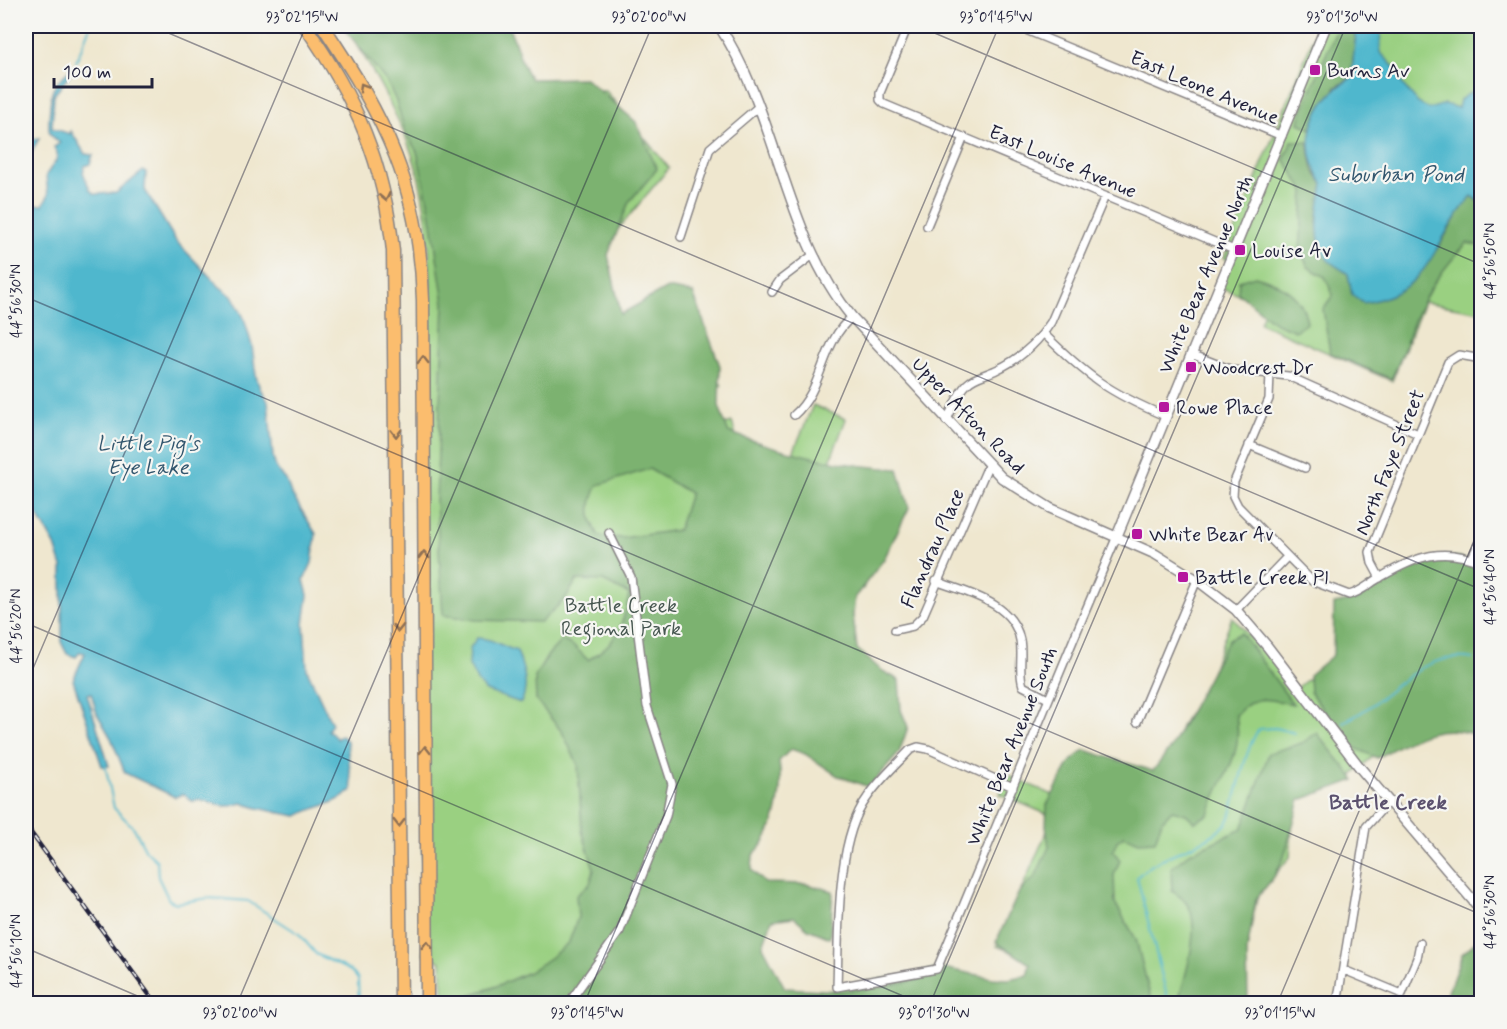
<svg xmlns="http://www.w3.org/2000/svg" width="1507" height="1029" font-family="Mynerve,sans-serif">
<style>
.green{fill:#9ad081;stroke:#5e795e;stroke-width:1.5}
.forest{fill:#7bb26f;stroke:#4e6a55;stroke-width:1.5;fill-rule:evenodd}
.water{fill:#4fb7cd;stroke:#386c84;stroke-width:1.5}
.lines{fill:none;stroke-linecap:round;stroke-linejoin:round}
.stream{stroke:#4fb7cd;stroke-width:2}
.minor-casing{stroke:#888485;stroke-width:10}
.tertiary-casing{stroke:#888485;stroke-width:12}
.trunk-casing{stroke:#888485;stroke-width:15}
.minor{stroke:#fff;stroke-width:7}
.tertiary{stroke:#fff;stroke-width:9}
.trunk{stroke:#fbbd6e;stroke-width:12}
.rail-casing{stroke:#22223b;stroke-width:4.5}
.rail{stroke:#f6f6f2;stroke-width:2;stroke-dasharray:7;stroke-linecap:butt}
.oneway{stroke:#8e7054}
.ticks{fill:none;stroke:#22223b;stroke-width:1.5;stroke-opacity:0.45}
.poi-dot{fill:#b5179e;stroke:#f6f6f2;stroke-width:2}
.labels{text-anchor:middle;stroke-width:4.5;stroke-linejoin:round;paint-order:stroke}
.poi-label{font-size:20px;fill:#22223b;stroke:#f6f6f2;text-anchor:start}
.street-label{font-size:20px;fill:#22223b;stroke:#f6f6f2}
.park-label{font-size:20px;fill:#465650;stroke:#f6f6f2}
.water-label{font-size:21px;font-style:italic;fill:#32566e;stroke:#f6f6f2}
.neighbourhood-label{font-size:21px;font-weight:bold;fill:#5b516e;stroke:#f6f6f2}
.neatline{fill:none;stroke:#22223b;stroke-width:2}
.ticks-label{font-size:15px;text-anchor:middle;fill:#22223b}
</style>
<rect width="100%" height="100%" fill="#f6f6f2"/>
<filter id="ink" filterUnits="userSpaceOnUse"><feTurbulence type="fractalNoise" baseFrequency=".0167" numOctaves="2"/><feDisplacementMap in="SourceGraphic" scale="12" xChannelSelector="R" yChannelSelector="G"/><feConvolveMatrix kernelMatrix="1 2 1 2 8 2 1 2 1" color-interpolation-filters="sRGB"/></filter>
<filter id="wash" filterUnits="userSpaceOnUse"><feTurbulence type="fractalNoise" baseFrequency=".008" numOctaves="4" result="noise"/><feDisplacementMap in="SourceGraphic" scale="24" xChannelSelector="R" yChannelSelector="G"/><feGaussianBlur stdDeviation="1.35" result="paint"/><feColorMatrix in="noise" values="0 0 0 0 0 0 0 0 0 0 0 0 0 0 0 0 0 1.4 0 .05"/><feComposite in="paint" operator="in"/></filter>
<g filter="url(#wash)">
<rect width="100%" height="100%" fill="#efe7cf"/>
<path class="green" d="M346 26H471L528 84 606 91 669 168 610 239 603 253 612 328 676 291 722 386 697 402 703 432 732 422 740 450 787 467 813 405 846 419 824 477 898 496 863 589 843 580 770 753 746 867 738 931 498 986 444 1003 441 962 424 954C423 800 419 646 422 493 425 392 444 252 413 157 399 115 369 64 346 26Z
M1318 26H1481V312L1424 302 1392 381 1260 323 1266 306 1220 287 1230 261 1224 258Z
M1442 557H1459L1481 567V733L1421 716 1354 773 1352 779 1294 798 1290 857 1258 895 1246 944 1247 1003 813 1004 837 987 937 969 1032 989 1043 965 997 946 1053 817 1000 794 1008 775 1062 799 1158 783 1182 724 1206 686 1232 617 1297 688 1343 650 1352 605 1375 585Z"/>
<path class="forest" d="M342 26H507C518 40 517 60 531 79L585 78 636 122 657 169 629 202 608 255 621 314 667 288 693 293 720 366 719 406 728 432C782 452 841 466 898 469L909 508 884 559 855 597 853 615 857 649 881 670 899 680 901 710 908 727 899 753 869 787 838 776 805 754 791 749 779 761C783 793 777 832 753 855L752 870 765 883 806 884 833 891 830 938 808 929 794 917 772 920 763 946 785 988 841 991 880 987 916 980 943 968 993 978 1008 979 1027 975 1030 964 996 942 1019 892 1035 877 1049 847 1046 826 1047 805 1071 761 1085 750 1153 771 1171 747 1229 639 1241 633 1293 704C1267 699 1256 693 1236 715 1244 759 1221 775 1209 814L1195 822 1186 814 1172 810 1162 821 1155 841 1139 842 1124 836 1117 841 1113 851 1120 860 1114 875 1115 903 1136 939 1152 1003H444L492 988 529 972 551 957 569 942 578 917 576 896 590 883 594 869 582 831 578 765 562 732 536 700 535 677 548 655 562 640 575 647 588 660C618 642 623 627 629 594L603 581 577 580 565 599 541 622 476 620 443 615 436 502 444 303 430 211 417 152 405 131 396 101 387 82ZM649 469 690 493 678 530 622 538 599 536C588 517 588 504 598 485Z
M1338 26H1357L1351 78 1336 87 1311 129 1299 123 1301 114Z
M1292 141 1308 142 1313 170 1323 184 1317 222 1329 260 1348 274 1352 294 1438 248 1462 207 1472 196 1481 203V246L1467 243C1445 266 1426 291 1414 321 1406 341 1402 360 1391 379L1330 353 1323 309 1333 295 1325 277 1308 267 1300 250 1304 191 1284 159Z
M1255 276C1279 282 1304 296 1307 323L1295 331 1274 322 1238 293 1239 281Z
M1446 558 1481 569V737C1440 720 1413 738 1377 758L1353 747 1328 716 1310 692 1309 675 1333 655 1334 604 1358 599 1397 573Z
M1317 733 1355 780 1300 800 1284 857 1274 877 1256 899 1247 951 1248 1003H1177C1184 982 1203 922 1186 903 1183 898 1176 894 1172 891L1171 868 1190 853 1242 829 1269 753 1302 743Z
M1481 937V959L1474 968 1481 990 1472 1003H1444L1462 954Z"/>
<path class="water" d="M1357 26H1381L1380 52 1396 69 1403 85 1418 103 1429 109 1445 104 1458 108 1460 100 1471 92H1482L1481 203 1472 196C1431 241 1434 292 1363 303L1352 294 1348 274C1342 269 1333 265 1328 260 1311 238 1319 208 1323 184 1297 145 1312 102 1351 78Z
M71 69 73 71 54 95 52 128 70 134 71 131 85 154 93 155 90 164 85 166 83 172 90 190 95 194 116 193 143 171 146 172 145 190 176 241 219 286 233 297 244 318 252 346 256 376 260 389 268 401 273 457 276 468 286 480 291 493 316 534 312 563 304 580 308 595 304 624 307 670 332 724 328 730 337 739 341 735 347 741 352 790C337 805 315 806 297 816 277 812 260 810 242 803 216 812 213 797 192 801L183 794 175 797 125 773 111 738 97 714 91 693 87 694 109 766H102L73 680 85 653 80 652 76 657 67 654 62 644V567L55 545 30 502 26 481V195L33 205H43L48 196 46 175 57 159V153L54 147 60 143C49 135 48 133 49 120 51 92 49 88 71 69Z
M26 134 31 140 39 138 26 164Z
M477 638C496 639 499 646 517 651 523 669 530 684 521 703L486 691 477 681 469 665 470 648Z"/>
<g class="lines">
<path class="stream" d="M76 62 90 26
M1343 722C1389 703 1416 649 1473 659
M105 764 114 808 134 828 146 851 157 861 158 877 169 900 176 903 209 898 248 901 299 934 316 954 351 971 358 979 359 1004
M1169 1004 1137 877C1164 850 1203 849 1227 823 1231 818 1232 809 1234 802 1240 781 1247 745 1259 729L1275 728 1295 733"/>
</g>
</g>
<g filter="url(#ink)">
<g class="lines">
<g class="minor-casing">
<path id="minor" d="M908 26 880 93V100L884 104 1234 250
M1016 26 1282 136
M927 226 964 137
M681 237 710 148 758 107
M772 292 780 280 813 255
M1043 333C1088 377 1108 392 1165 416
M1191 354 1232 370 1288 376 1418 434
M1270 373 1269 399 1234 482 1233 496 1238 506 1312 581 1349 595C1361 592 1370 583 1381 577 1417 556 1443 546 1482 563
M794 415C824 389 821 342 852 317
M946 421C953 409 957 394 967 384 975 376 986 375 996 370 1020 359 1037 344 1051 322L1105 196
M1249 445 1305 468
M1472 558 1482 536
M1380 578 1372 563 1370 552 1448 362 1459 355 1482 359
M936 581C967 593 1013 602 1020 640 1023 656 1018 671 1023 686L1048 699
M1236 610 1286 558
M895 630 913 626 923 616 988 466
M1137 722 1197 580
M1013 787 928 749 918 747 910 750C896 765 879 780 867 798 835 841 839 935 837 987L937 969C997 825 1056 680 1117 536
M1344 970 1402 994 1417 958 1420 943
M568 1004 620 931 666 816 672 784 647 706 631 577 609 533
M1337 1004 1366 827 1388 802"/>
</g>
<g class="tertiary-casing">
<path id="tertiary" d="M719 26C779 115 783 233 852 317L1002 478 1050 508 1155 554 1197 580 1236 610 1267 646 1361 769 1482 911
M1117 536 1326 26"/>
</g>
<g class="trunk-casing">
<path id="trunk" d="M305 26C356 98 384 163 393 251L401 1004
M323 26C385 118 420 187 423 300L427 1004"/>
</g>
<use href="#minor" class="minor"/>
<use href="#tertiary" class="tertiary"/>
<use href="#trunk" class="trunk"/>
<g class="rail-casing">
<path id="rail" d="M26 826 156 1004"/>
</g>
<use href="#rail" class="rail"/>
</g>
<defs><path id="oneway-chevron" d="M-2-3.5L2.5 0L-2 3.5" fill="none" stroke-width="1.6" stroke-linecap="round" stroke-linejoin="round" transform="scale(1.5)"/></defs>
<g class="oneway">
<use href="#oneway-chevron" transform="translate(363 87) rotate(-121)"/>
<use href="#oneway-chevron" transform="translate(385 197) rotate(78)"/>
<use href="#oneway-chevron" transform="translate(423 360) rotate(-90)"/>
<use href="#oneway-chevron" transform="translate(396 433) rotate(89)"/>
<use href="#oneway-chevron" transform="translate(424 555) rotate(-90)"/>
<use href="#oneway-chevron" transform="translate(398 628) rotate(90)"/>
<use href="#oneway-chevron" transform="translate(425 750) rotate(-90)"/>
<use href="#oneway-chevron" transform="translate(399 823) rotate(90)"/>
<use href="#oneway-chevron" transform="translate(427 945) rotate(-90)"/>
</g>
</g>
<path class="ticks" d="M152 26 1482 590M918 26 1482 265M26 297 1482 915M26 623 922 1004M26 685 306 26M26 948 156 1004M237 1004 652 26M584 1004 999 26M930 1004 1346 26M1277 1004 1482 522"/>
<g class="poi-dot">
<rect x="1309" y="64" width="12" height="12" rx="3"/>
<rect x="1234" y="244" width="12" height="12" rx="3"/>
<rect x="1185" y="361" width="12" height="12" rx="3"/>
<rect x="1158" y="401" width="12" height="12" rx="3"/>
<rect x="1131" y="528" width="12" height="12" rx="3"/>
<rect x="1177" y="571" width="12" height="12" rx="3"/>
</g>
<g class="labels">
<g class="poi-label">
<text x="1327" y="77">Burns Av</text>
<text x="1252" y="257">Louise Av</text>
<text x="1203" y="374">Woodcrest Dr</text>
<text x="1176" y="414">Rowe Place</text>
<text x="1149" y="541">White Bear Av</text>
<text x="1195" y="584">Battle Creek Pl</text>
</g>
<g class="street-label">
<text transform="translate(1205 87) rotate(23)" y="7">East Leone Avenue</text>
<text transform="translate(1063 161) rotate(23)" y="7">East Louise Avenue</text>
<text transform="translate(1205 274) rotate(-67)" y="7">White Bear Avenue North</text>
<text transform="translate(969 415) rotate(46)" y="7">Upper Afton Road</text>
<text transform="translate(1389 462) rotate(-68)" y="7">North Faye Street</text>
<text transform="translate(932 548) rotate(-66)" y="7">Flandrau Place</text>
<text transform="translate(1011 746) rotate(-68)" y="7">White Bear Avenue South</text>
</g>
<g class="park-label">
<text x="621" y="612">Battle Creek<tspan x="621" dy="23">Regional Park</tspan></text>
</g>
<g class="water-label">
<text x="1396" y="181">Suburban Pond</text>
<text x="148" y="450">Little Pig's<tspan x="148" dy="24">Eye Lake</tspan></text>
</g>
<g class="neighbourhood-label">
<text x="1388" y="809">Battle Creek</text>
</g>
</g>
<rect width="1507" height="1029" fill="none" stroke="#f6f6f2" stroke-width="66"/>
<path d="M54 78v9h98v-9" fill="none" stroke="#22223b" stroke-width="3"/>
<text x="63" y="78" font-size="18" fill="#22223b" stroke="#f6f6f2" stroke-width="4.5" paint-order="stroke">100 m</text>
<rect x="33" y="33" width="1441" height="963" class="neatline"/>
<g class="ticks-label">
<text x="302" y="22">93°02'15"W</text>
<text x="649" y="22">93°02'00"W</text>
<text x="996" y="22">93°01'45"W</text>
<text x="1342" y="22">93°01'30"W</text>
<text transform="translate(1490 261) rotate(-90)" y="5">44°56'50"N</text>
<text transform="translate(16 301) rotate(-90)" y="5">44°56'30"N</text>
<text transform="translate(1490 587) rotate(-90)" y="5">44°56'40"N</text>
<text transform="translate(16 626) rotate(-90)" y="5">44°56'20"N</text>
<text transform="translate(1490 912) rotate(-90)" y="5">44°56'30"N</text>
<text transform="translate(16 951) rotate(-90)" y="5">44°56'10"N</text>
<text x="240" y="1018">93°02'00"W</text>
<text x="587" y="1018">93°01'45"W</text>
<text x="934" y="1018">93°01'30"W</text>
<text x="1280" y="1018">93°01'15"W</text>
</g>
</svg>
